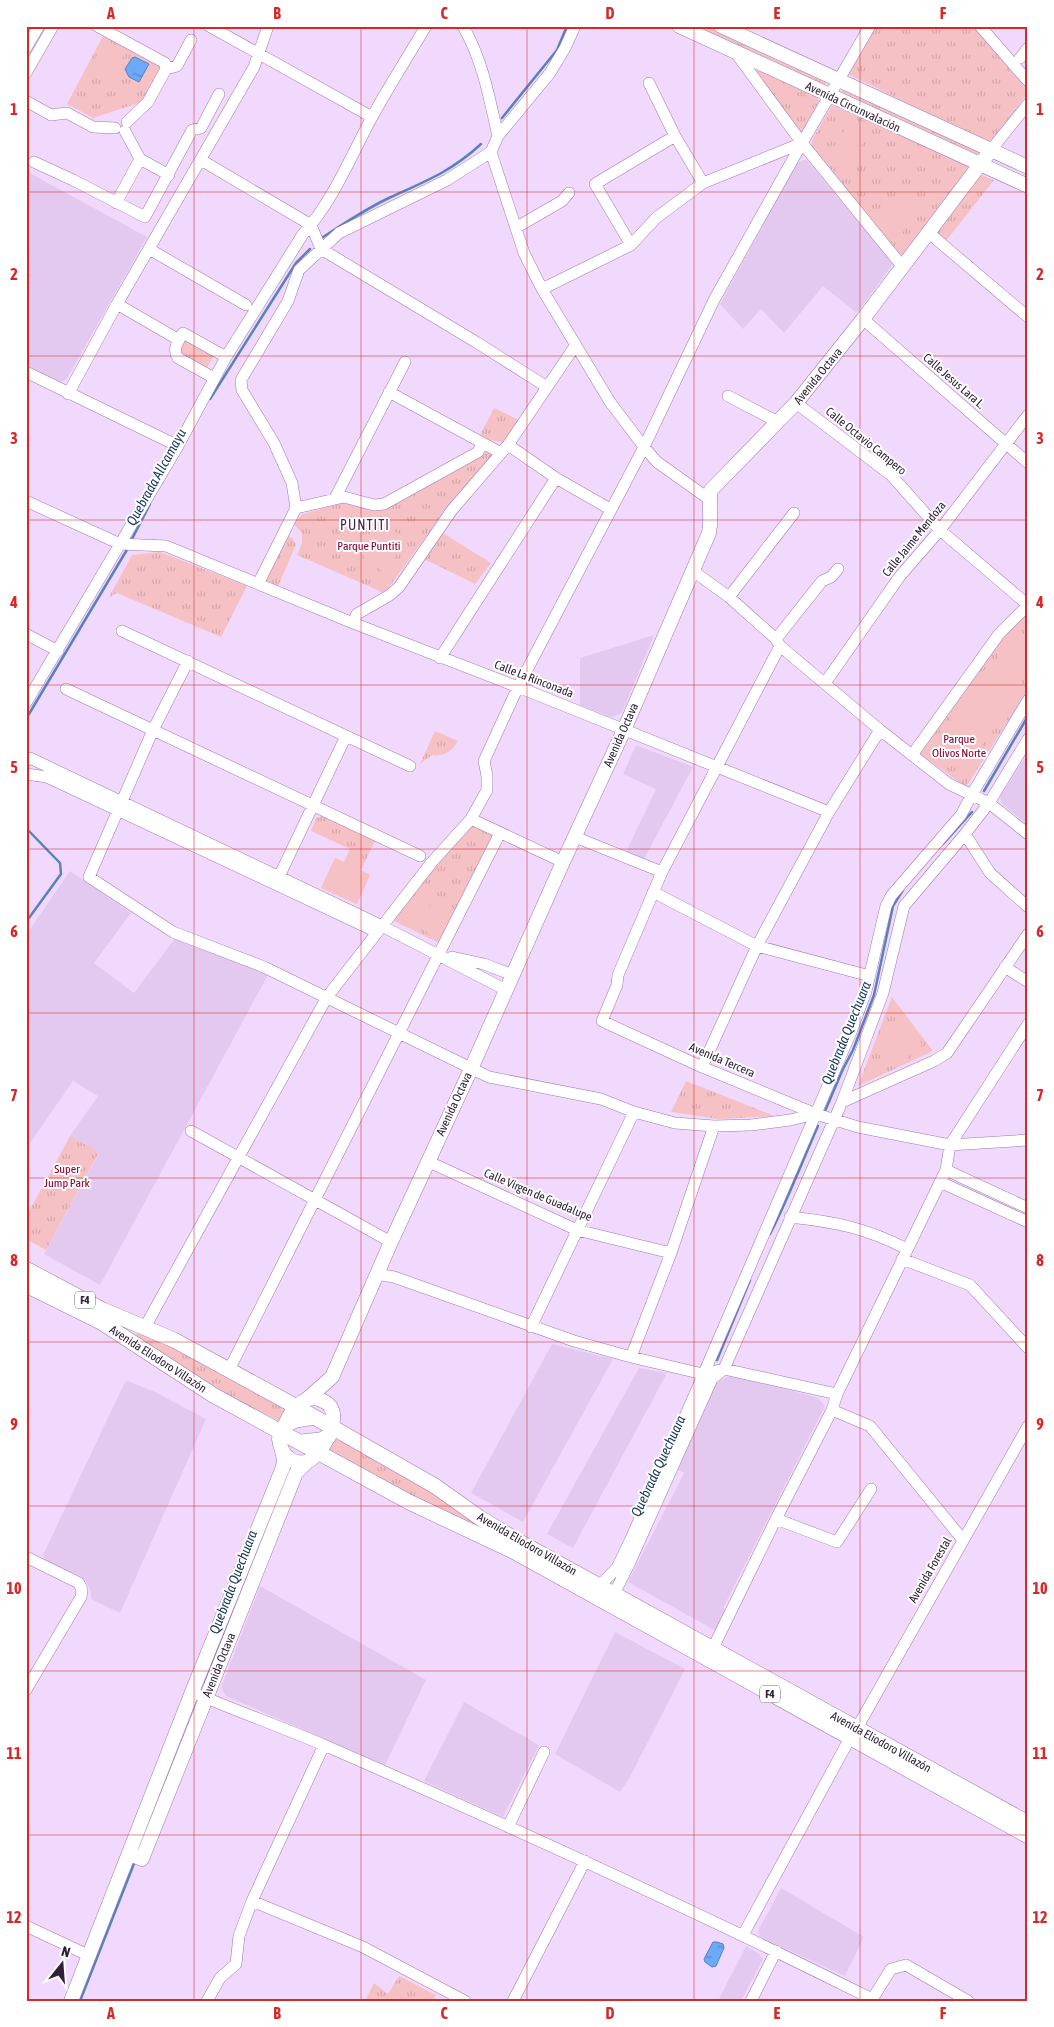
<svg xmlns="http://www.w3.org/2000/svg" width="1054" height="2027" font-family="'Asap Condensed',sans-serif">
<style>
.built{fill:#e3c9f0}
.grass{fill:url(#grass-tufts)}
.garden{fill:#f6c1c5}
.water{fill:url(#water-ripples);stroke:#5981be}
.lines{fill:none;stroke-linecap:round;stroke-linejoin:round}
.stream{stroke:#5981be;stroke-width:2.5}
.minor-casing{stroke:#9f79b2;stroke-width:12}
.major-casing{stroke:#9f79b2;stroke-width:15}
.highway-casing{stroke:#9f79b2;stroke-width:16}
.minor{stroke:#fff;stroke-width:11}
.major{stroke:#fff;stroke-width:14}
.highway{stroke:#fff;stroke-width:15}
.grid{fill:none;stroke:#d62828;stroke-width:1;stroke-opacity:0.55}
.labels{text-anchor:middle;stroke-width:4;stroke-linejoin:round;paint-order:stroke}
.shield{fill:#fff;stroke:#6e6373;stroke-width:1}
.shield-label{font-size:11px;font-weight:bold;fill:#302037}
.street-label{font-size:12px;fill:#302037;stroke:#fff}
.park-label{font-size:12px;fill:#84002a;stroke:#fff}
.water-label{font-size:14px;font-style:italic;fill:#1b3c62;stroke:#fff}
.neighbourhood-label{font-size:14px;letter-spacing:1px;fill:#421f51;stroke:#fff}
.neatline{fill:none;stroke:#d62828;stroke-width:2}
.grid-label{font-size:16px;text-anchor:middle;font-weight:bold;fill:#d62828}
</style>
<defs>
<pattern id="grass-tufts" width="24" height="20" patternUnits="userSpaceOnUse" patternTransform="scale(1.25)"><rect width="24" height="20" fill="#f6c1c5"/><path d="M3 7l-1-3M5 7V3M7 7l1-3M15 17l-1-3M17 17v-4M19 17l1-3" fill="none" stroke="#d3a6aa"/></pattern>
<pattern id="water-ripples" width="26" height="14" patternUnits="userSpaceOnUse" patternTransform="scale(1.25)"><rect width="26" height="14" fill="#6aaaf8"/><path d="M2 4q2-2 4 0t4 0M15 11q2-2 4 0t4 0" fill="none" stroke="#588aca"/></pattern>
</defs>
<rect width="100%" height="100%" fill="#f1d9fe"/>
<path class="built" d="M803 160H807L893 264 857 313 823 286 784 333 761 309 743 329 720 304 798 162Z
M26 171 147 237 66 380 59 383 26 366Z
M654 635 622 713 611 717 580 705V658Z
M636 745 693 767 644 859 626 852 656 789 623 774Z
M1028 753V825L1002 804 1000 797Z
M70 871 131 913 94 963 134 993 176 937 184 943 269 973 100 1285 44 1254 99 1153 70 1136 98 1096 73 1081 26 1149V935Z
M552 1344 613 1359 523 1522 471 1493Z
M639 1368 667 1373 573 1548 547 1534Z
M731 1375 812 1396 818 1398 825 1406 723 1608 728 1611 718 1632 628 1582 684 1473 675 1468 714 1386 719 1381Z
M128 1381 155 1392 206 1419 120 1613 91 1599V1592L86 1581 80 1576 45 1560 43 1555 125 1382Z
M260 1586 426 1680 385 1765 226 1696 221 1688Z
M615 1632 685 1669 629 1779 620 1792 555 1754Z
M464 1702 539 1745 503 1817 424 1781Z
M781 1888 864 1937 845 1976 760 1937 758 1931Z
M746 1946 759 1954 763 1959 741 2001H718Z"/>
<path class="grass" d="M689 26H713L826 78 827 81 824 87Z
M876 26H973L1027 90 1026 95 992 141 988 143 848 74Z
M104 34 162 65 145 101 93 118 67 104Z
M759 70 816 96 819 101 802 132H799L756 72Z
M843 89 979 151V153L976 154 949 142 942 143 840 95Z
M832 105 967 165 969 169 905 255 900 254 811 147 812 140Z
M979 174 994 180 946 241 935 232Z
M185 339 215 354 206 369 179 354Z
M494 408 519 420 504 442 489 440 480 435Z
M486 452 494 455 446 509 387 590 382 592 297 555 302 543V533L293 523 303 514 346 502 387 507Z
M443 533 491 563 475 584 424 559Z
M287 535 293 539 296 545 278 586 266 581Z
M160 552 247 586 221 637 117 593 109 597 132 555Z
M1028 614V690L966 787 919 753 1006 634Z
M435 731 458 741C452 751 444 757 432 755L420 764Z
M322 816 375 841 361 870 370 875 357 904 321 888 335 858 344 862 350 849 311 831 316 818Z
M469 826H479L493 834 439 943 392 920Z
M892 997 933 1051 858 1086Z
M686 1081 775 1116 719 1119 671 1112Z
M70 1136 99 1152 46 1250 26 1239V1217Z
M139 1330 162 1341 288 1408 280 1421 231 1399 135 1337Z
M334 1438 379 1460 529 1552 446 1516 325 1452Z
M399 1976 436 1995 433 2001H365L374 1983 388 1994Z"/>
<path class="garden" d="M104 40 126 51 111 83 89 72Z
M851 120 870 132 850 163 831 152Z
M907 187 926 203 902 233 883 217Z
M385 525 407 540 384 572 363 557Z
M1013 635 1028 645V654L1012 676 993 663Z
M985 669 1019 694 962 772 929 748Z
M335 858 370 875 357 904 321 888Z
M418 899 449 917 437 938 406 920Z
M906 1026 922 1044 897 1067 880 1048Z"/>
<path class="water" d="M135 57 149 64 139 82 129 77 125 69 132 58Z
M713 1942H717L723 1944 724 1948 716 1966 712 1967 705 1962 704 1959Z"/>
<g class="lines">
<path class="stream" d="M502 118 557 50 567 26
M323 237C345 223 367 208 391 197 426 181 452 171 481 144
M210 399 296 263 310 249
M131 541 150 504
M26 719 128 548
M984 791 1028 716
M26 828 60 863 61 874 26 922
M943 844 972 812
M825 1111 843 1069 853 1050 874 995 893 906 903 890
M770 1234C788 1199 802 1162 818 1126
M717 1360 750 1280
M205 1683 256 1553
M80 2001 135 1861"/>
<g class="minor-casing">
<path id="minor" d="M97 26 165 63 166 69
M209 26 372 117
M463 26C483 61 489 97 498 136
M980 26 1028 81
M26 48 39 26
M735 52 802 143 902 266
M1020 58 1028 48
M26 73 53 26
M649 83 675 136 703 183
M26 101 51 115 67 113 93 127 115 128
M127 122 148 102 166 69 177 66 191 40
M125 131 140 159 169 175
M991 150 1028 104
M491 152 524 253 542 289 610 402 644 447 657 462 709 499
M201 160 311 225 321 249 476 342 547 387
M34 162 73 180 145 217 192 130 201 128 219 94
M116 203 140 159
M517 227 562 201 569 193
M929 233 1028 317
M631 245 595 184 675 136
M149 249 246 305
M542 289 631 245 656 218 703 183 802 143
M117 304 179 340
M863 319 1028 463
M26 372 178 446
M214 378 178 358C172 349 178 342 183 333L226 357
M389 392 501 453
M68 394 117 304 254 67 268 26
M728 396 778 422
M796 403 891 475 940 530 1028 605
M508 445 556 478 610 509
M335 498 405 362
M26 501 120 544 166 546 353 623 518 687 829 812
M296 508 344 497 374 505 384 504 478 452 482 444
M693 571 729 597 776 639 780 646 880 730 949 784 989 803 1028 834
M258 584 296 508 292 483 274 443 242 390 241 380 288 301 299 270 339 233 447 180 491 152 498 136 550 73 565 48 575 26
M729 597 794 513
M353 623 357 614 390 595 399 587 452 510 508 445 575 346
M122 631 410 766
M26 634 58 651
M776 639 822 581 831 577 838 569
M780 646 662 872 618 975 617 985 602 1021 702 1067 816 1114 858 1127 950 1145 1028 1140
M440 658 556 478
M188 661 153 730 89 877 173 932 264 967 489 1077 601 1099 634 1112 675 1123 714 1126 751 1125 790 1120 816 1114
M825 683 900 576 940 530 1028 415
M66 689 420 856
M26 703 178 446 226 357 303 234C333 201 350 158 371 119 388 87 408 57 426 26
M912 755 999 634 1028 605
M26 761 30 758 382 926 506 990
M26 774 47 777 377 932
M471 819 563 862
M965 834 990 873 1028 907
M575 837 662 872
M276 883 346 736
M653 892 757 946 870 976
M452 957 484 964 513 975
M1005 967 1028 982
M702 1067 757 946 829 812 880 730
M842 1102 934 1061 947 1053 1028 934
M191 1131 391 1242
M427 1161 577 1230 671 1253
M946 1170 1028 1208
M940 1182 1028 1222
M790 1217C836 1222 866 1228 907 1249
M902 1259 970 1285 1028 1348
M376 1274 394 1277 574 1341 631 1357 703 1374 724 1369 837 1394
M145 1327 327 997 432 862 471 819 487 790V776L484 761 518 687 644 447 714 300 802 143 870 26
M531 1327 634 1112
M631 1357 671 1253 714 1126
M229 1370 500 833
M832 1410 870 1426 963 1540
M776 1519 837 1542 871 1489
M26 1557 79 1583 82 1590 81 1597 26 1690
M599 1586 617 1568 630 1541 698 1387 851 1032 866 991 886 906 891 896 961 815 971 796 1028 700
M614 1594 630 1562 712 1379 724 1369 842 1102 883 993 904 906 965 834 989 803 1028 739
M713 1648 776 1519 832 1410 837 1394 946 1170 950 1145 1028 1024
M192 1692C236 1711 282 1727 326 1746 510 1826 692 1909 872 1999
M857 1728 1028 1426
M508 1827 544 1752
M252 1901 363 1947 465 2001
M26 1926 90 1956
M743 1935 850 1738
M207 2001 220 1978 236 1964 239 1936 252 1901 324 1745
M513 2001 585 1861
M751 2001 776 1951
M871 2001 891 1969 906 1965 968 2001"/>
</g>
<g class="major-casing">
<path id="major" d="M679 26 1028 186
M721 26 1028 167
M314 1398C340 1403 335 1422 326 1441 319 1454 307 1470 290 1459 282 1454 280 1447 279 1439 286 1422 293 1400 314 1398Z
M307 1399 332 1377 391 1242 471 1069 563 862 624 730 709 533C712 518 708 504 711 490L796 403 863 319 991 150
M130 1854 142 1859 296 1473 307 1462
M71 2001 192 1692 283 1467 284 1459 282 1451"/>
</g>
<g class="highway-casing">
<path id="highway" d="M26 1269 103 1310 174 1340 295 1406 435 1486 480 1518 518 1541 1028 1823
M26 1285 101 1322 213 1395 409 1502 513 1551 1028 1836
M285 1425 296 1420 314 1417
M301 1442 321 1440 329 1436"/>
</g>
<use href="#minor" class="minor"/>
<use href="#major" class="major"/>
<use href="#highway" class="highway"/>
</g>
<path class="grid" d="M194 26V2001M361 26V2001M527 26V2001M694 26V2001M860 26V2001M26 192H1028M26 356H1028M26 520H1028M26 685H1028M26 849H1028M26 1013H1028M26 1178H1028M26 1342H1028M26 1506H1028M26 1671H1028M26 1835H1028"/>
<g class="labels">
<g class="shield">
<rect x="75" y="1291.5" width="20" height="17" rx="4"/>
<rect x="760" y="1685.5" width="20" height="17" rx="4"/>
</g>
<g class="shield-label">
<text x="85" y="1304">F4</text>
<text x="770" y="1698">F4</text>
</g>
<g class="street-label">
<text transform="translate(853 107) rotate(25)" y="4">Avenida Circunvalación</text>
<text transform="translate(818 376) rotate(-51)" y="4">Avenida Octava</text>
<text transform="translate(954 381) rotate(41)" y="4">Calle Jesus Lara L.</text>
<text transform="translate(866 441) rotate(39)" y="4">Calle Octavio Campero</text>
<text transform="translate(914 539) rotate(-51)" y="4">Calle Jaime Mendoza</text>
<text transform="translate(534 679) rotate(21)" y="4">Calle La Rinconada</text>
<text transform="translate(621 735) rotate(-66)" y="4">Avenida Octava</text>
<text transform="translate(722 1060) rotate(23)" y="4">Avenida Tercera</text>
<text transform="translate(454 1104) rotate(-65)" y="4">Avenida Octava</text>
<text transform="translate(538 1195) rotate(23)" y="4">Calle Virgen de Guadalupe</text>
<text transform="translate(158 1359) rotate(33)" y="4">Avenida Eliodoro Villazón</text>
<text transform="translate(527 1544) rotate(30)" y="4">Avenida Eliodoro Villazón</text>
<text transform="translate(930 1570) rotate(-60)" y="4">Avenida Forestal</text>
<text transform="translate(219 1665) rotate(-68)" y="4">Avenida Octava</text>
<text transform="translate(881 1742) rotate(29)" y="4">Avenida Eliodoro Villazón</text>
</g>
<g class="park-label">
<text x="369" y="550">Parque Puntiti</text>
<text x="959" y="743">Parque<tspan x="959" dy="14">Olivos Norte</tspan></text>
<text x="67" y="1173">Super<tspan x="67" dy="14">Jump Park</tspan></text>
</g>
<g class="water-label">
<text transform="translate(156 477) rotate(-61)" y="5">Quebrada Allcamayu</text>
<text transform="translate(846 1033) rotate(-68)" y="5">Quebrada Quechuara</text>
<text transform="translate(658 1466) rotate(-65)" y="5">Quebrada Quechuara</text>
<text transform="translate(233 1582) rotate(-69)" y="5">Quebrada Quechuara</text>
</g>
<g class="neighbourhood-label">
<text x="365" y="530">PUNTITI</text>
</g>
</g>
<rect width="1054" height="2027" fill="none" stroke="#ffffff" stroke-width="55"/>
<g transform="translate(62 1964) rotate(17)" stroke="#ffffff" stroke-width="4" paint-order="stroke">
<path d="M0-4L9 19L0 12L-9 19Z" fill="#302037"/>
<text y="-8" font-size="14" font-weight="bold" text-anchor="middle" fill="#302037">N</text>
</g>
<rect x="28" y="28" width="998" height="1972" class="neatline"/>
<g class="grid-label">
<text x="111" y="19">A</text>
<text x="277" y="19">B</text>
<text x="444" y="19">C</text>
<text x="610" y="19">D</text>
<text x="777" y="19">E</text>
<text x="943" y="19">F</text>
<text x="14" y="115">1</text>
<text x="1040" y="115">1</text>
<text x="14" y="280">2</text>
<text x="1040" y="280">2</text>
<text x="14" y="444">3</text>
<text x="1040" y="444">3</text>
<text x="14" y="608">4</text>
<text x="1040" y="608">4</text>
<text x="14" y="773">5</text>
<text x="1040" y="773">5</text>
<text x="14" y="937">6</text>
<text x="1040" y="937">6</text>
<text x="14" y="1101">7</text>
<text x="1040" y="1101">7</text>
<text x="14" y="1266">8</text>
<text x="1040" y="1266">8</text>
<text x="14" y="1430">9</text>
<text x="1040" y="1430">9</text>
<text x="14" y="1594">10</text>
<text x="1040" y="1594">10</text>
<text x="14" y="1759">11</text>
<text x="1040" y="1759">11</text>
<text x="14" y="1923">12</text>
<text x="1040" y="1923">12</text>
<text x="111" y="2019">A</text>
<text x="277" y="2019">B</text>
<text x="444" y="2019">C</text>
<text x="610" y="2019">D</text>
<text x="777" y="2019">E</text>
<text x="943" y="2019">F</text>
</g>
</svg>
